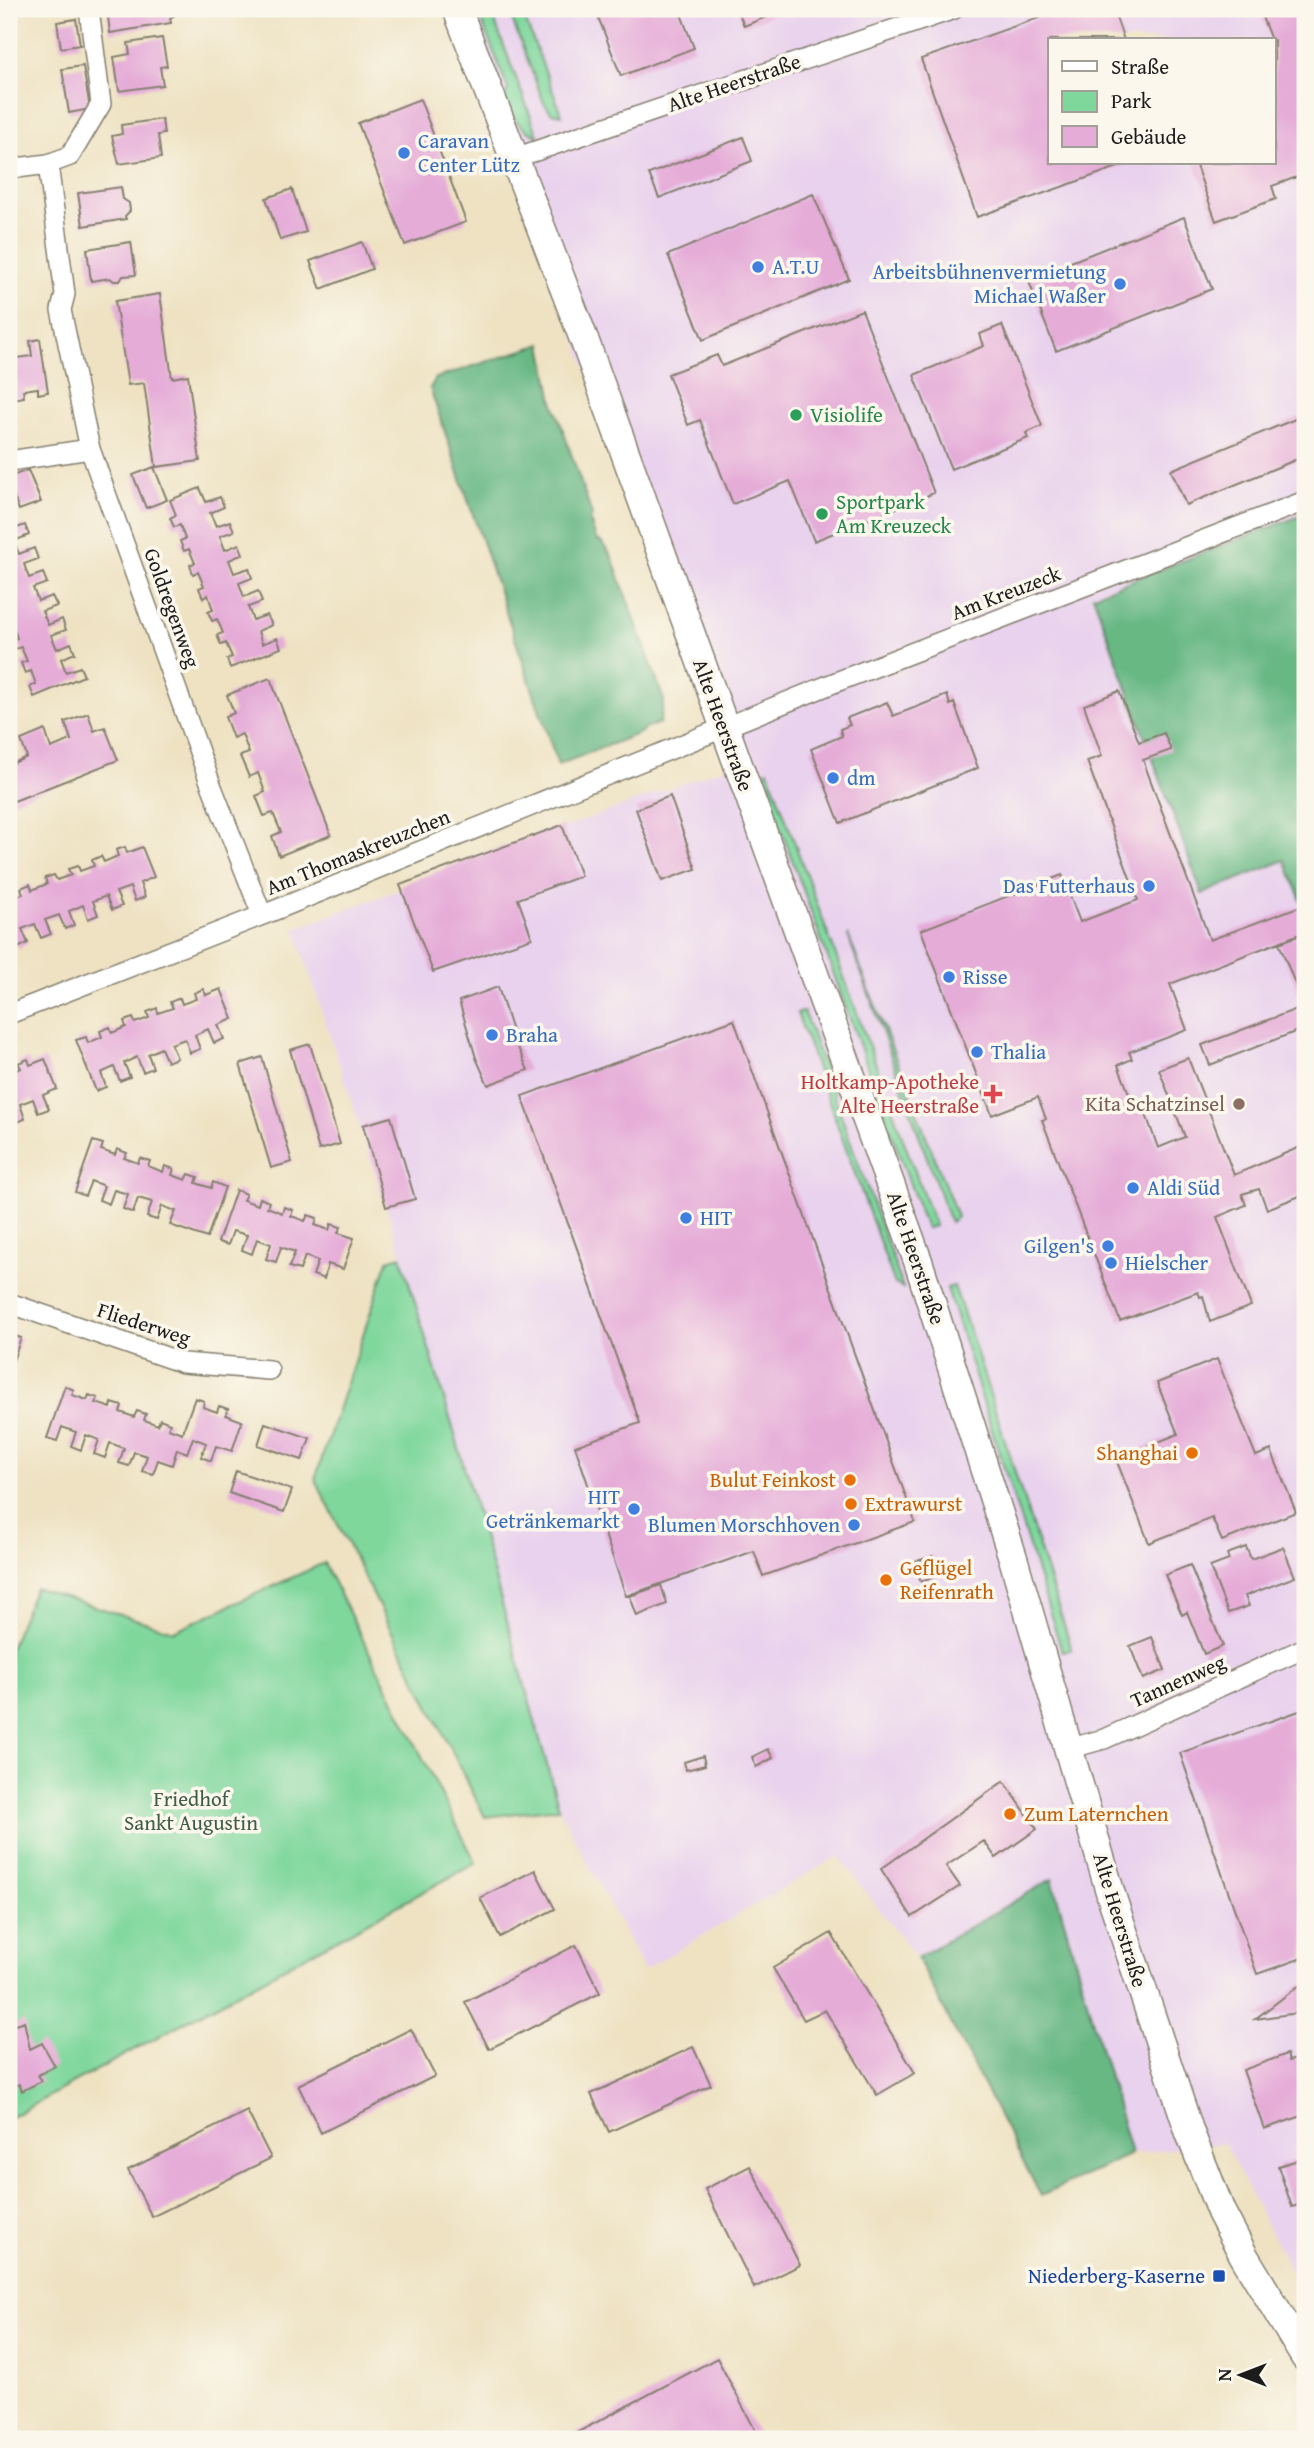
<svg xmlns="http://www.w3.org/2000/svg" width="1314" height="2448" font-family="'Gentium Book Plus',serif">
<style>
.built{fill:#e9d2ed;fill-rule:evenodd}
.green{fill:#7fd79c;stroke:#4e7a5c;stroke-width:2}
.forest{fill:#67b884;stroke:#426a50;stroke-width:2}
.building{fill:#e5acd8}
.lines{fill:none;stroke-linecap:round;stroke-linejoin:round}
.street-casing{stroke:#857f6f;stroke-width:22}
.secondary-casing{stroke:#857f6f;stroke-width:31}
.street{stroke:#fff;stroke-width:19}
.secondary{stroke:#fff;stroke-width:28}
.shop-dot{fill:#3f7fe0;stroke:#fbf7ec;stroke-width:2.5}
.leisure-dot{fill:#2e9e5b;stroke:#fbf7ec;stroke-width:2.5}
.health-dot{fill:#e0444e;stroke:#fbf7ec;stroke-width:2.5}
.education-dot{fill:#8d6e63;stroke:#fbf7ec;stroke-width:2.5}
.food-dot{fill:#e8710a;stroke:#fbf7ec;stroke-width:2.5}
.transit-dot{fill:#1a4fb4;stroke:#fbf7ec;stroke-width:2.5}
.labels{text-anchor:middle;stroke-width:7;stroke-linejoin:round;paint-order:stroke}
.street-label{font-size:21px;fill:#1c1c1c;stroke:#fbf7ec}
.shop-label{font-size:21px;fill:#366cbe;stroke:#fbf7ec;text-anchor:start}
.leisure-label{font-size:21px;fill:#27864d;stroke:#fbf7ec;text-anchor:start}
.health-label{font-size:21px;fill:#be3a42;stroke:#fbf7ec;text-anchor:end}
.education-label{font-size:21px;fill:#785e54;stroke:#fbf7ec;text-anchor:end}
.food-label{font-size:21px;fill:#c56008;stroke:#fbf7ec;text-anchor:start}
.park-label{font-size:21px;fill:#3f5d49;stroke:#fbf7ec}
.transit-label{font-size:21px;fill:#164399;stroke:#fbf7ec;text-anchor:end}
</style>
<rect width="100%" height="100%" fill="#fbf7ec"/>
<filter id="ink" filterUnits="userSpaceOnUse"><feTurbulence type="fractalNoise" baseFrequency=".0143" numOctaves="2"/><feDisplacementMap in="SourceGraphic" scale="14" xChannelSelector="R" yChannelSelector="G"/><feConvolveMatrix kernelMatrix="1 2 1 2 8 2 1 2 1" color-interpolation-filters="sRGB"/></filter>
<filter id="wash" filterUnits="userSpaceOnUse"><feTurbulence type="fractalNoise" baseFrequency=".00686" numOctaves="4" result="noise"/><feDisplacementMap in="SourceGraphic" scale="28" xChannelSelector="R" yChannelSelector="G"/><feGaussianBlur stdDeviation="1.57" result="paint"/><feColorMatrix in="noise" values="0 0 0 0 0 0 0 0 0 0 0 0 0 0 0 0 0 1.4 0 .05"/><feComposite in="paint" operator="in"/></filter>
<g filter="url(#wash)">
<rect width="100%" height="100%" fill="#eee2c2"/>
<path class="built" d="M454 9H1305V514L1093 595 1202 893 1286 860 1305 910V2298L1224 2143 1131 2154 1051 1879 917 1958 838 1856 644 1970 559 1808 455 1435 396 1237 295 929 732 765ZM1050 40H1274V163H1050Z"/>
<path class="green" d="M477 9H490L538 136C520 130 512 116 504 100L508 89Z
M508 9H521L562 115 552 113 544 103Z
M768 770 935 1226 926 1228 764 782 762 774Z
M848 935 955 1211 957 1217 950 1222Z
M804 1012 903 1288 895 1284 797 1013Z
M401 1256 455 1435 559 1808 485 1817 315 1479 388 1260Z
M954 1286 971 1335 1072 1650 1062 1651 947 1288Z
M324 1563 476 1863 9 2118V1650L35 1588 174 1631Z"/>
<path class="forest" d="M542 344 553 401 592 515 590 520 596 539 602 543 612 557 664 700 660 723 645 728 640 733 558 765 430 388 436 378Z
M1305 514V910L1285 860 1202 894 1093 595Z
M1052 1879 1131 2154 1041 2196 917 1958Z"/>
<g id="blocks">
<path class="building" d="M107 9H174L175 15 170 18 171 23 110 33Z
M595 9H679L694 48 621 76Z
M737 9H786L744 26Z
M1064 9H1113L1124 40H1050V163H1129L977 217 921 59Z
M1259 9H1305V174L1272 186 1276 199 1216 221 1195 163H1274V40H1271Z
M76 19 80 45 61 48 57 22Z
M162 38 167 66 160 67 163 85 119 91 114 57 130 54 128 43Z
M83 66 90 109 69 113 62 69Z
M420 99 466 222 405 245 358 123Z
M162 119 164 134 158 135 161 158 119 164 112 136 122 134 121 125Z
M743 137 752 161 659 198 649 174Z
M121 187 123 199 129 203 130 211 125 216 126 219 83 226 78 193Z
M292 189 306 232 280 240 266 198Z
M813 194 849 279 703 340 668 255Z
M1184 217 1212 289 1056 351 1028 279Z
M131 242 136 275 123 276 120 281H114L110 278 91 281 87 249Z
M362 242 372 269 321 289 310 261Z
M160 294 172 378 188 375 200 461 156 467 144 383 128 385 115 301Z
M862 310 934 493 814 541 790 481 733 504 700 420 688 425 668 374 717 355 722 366Z
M1002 325 1042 426 1026 433 1028 438 951 469 914 375 984 346 980 334Z
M40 339 48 392 38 394V388L23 390 24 397 13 399 12 391 9 392V344L15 343 18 358 32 356 30 341Z
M1305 415V456L1186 505 1171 470Z
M154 467 167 500 146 508 133 475Z
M28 470 41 502 19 510 9 484V477Z
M200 488 206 502 220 497 224 507 210 513 216 526 230 521 234 531 220 536 225 550 239 544 243 554 229 560 234 573 249 568 252 578 239 583 244 597 258 591 262 602 248 607 253 620 267 615 272 625 258 631 262 644 277 638 281 648 230 668 227 659 232 657 226 643 221 645 217 635 223 633 217 619 212 621 208 612 213 610 208 595 203 598 199 588 204 586 198 572 193 574 190 565 195 563 189 549 184 551 180 541 185 539 180 525 174 527 170 518 176 515 170 500Z
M25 525 29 535 14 541 19 554 34 548 38 559 24 564 29 578 43 573 47 583 33 588 38 601 52 596 57 606 42 611 48 625 62 619 66 630 51 635 57 649 71 643 75 653 61 659 66 672 80 667 84 676 34 697 30 687 36 684 31 671 25 673 21 663 27 661 21 647 15 649 12 640 17 638 12 624 9 625V531Z
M270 678 331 835 279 856 272 836 281 832 273 813 264 816 256 796 265 792 258 773 249 777 240 756 249 753 242 734 233 738 225 717 234 713 227 695Z
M1119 691 1139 742 1164 733 1171 750 1143 760 1210 940 1298 907 1305 925V932L1170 984 1187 1030 1129 1052 1132 1059 1118 1065 1135 1109 1143 1106 1158 1148 1185 1137 1159 1069 1188 1058 1234 1175 1305 1145V1194L1267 1209 1259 1189 1242 1194 1246 1205 1217 1217 1251 1306 1210 1322 1203 1296 1200 1297 1198 1292 1120 1321 1042 1120 1046 1119 1038 1097 992 1115 921 930 1062 875 1080 922 1138 900 1087 761 1102 756 1084 705Z
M947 695 950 705 954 703 978 768 840 823 811 749 842 736 840 729 850 725 847 718 887 702 893 716Z
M88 713 94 731 105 727 118 760 9 803V765L27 757 21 740 45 730 51 748 71 740 65 722Z
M670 796 696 869 662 881 636 809Z
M562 825 581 876 518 899 532 938 433 972 400 885Z
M125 847 127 853 142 847 154 877 140 883 145 897 135 901 130 887 116 892 122 906 112 910 106 896 93 901 98 915 88 919 83 905 69 911 74 925 65 929 59 915 45 920 51 934 41 938 35 924 22 929 28 943 18 948 12 934 9 935V899L23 894 21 888 30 884 32 890 47 884 45 878 54 875 57 880 71 875 68 869 78 866 80 871 94 866 92 860 101 856 104 862 118 856 116 850Z
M1305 933V1009L1279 943Z
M498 987 515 1041 528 1070 488 1085 476 1058 459 1001Z
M203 989 206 995 221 989 233 1019 218 1025 224 1039 214 1043 208 1029 195 1035 200 1049 190 1053 185 1039 171 1044 177 1058 167 1062 161 1048 148 1054 153 1068 143 1072 137 1057 124 1063 130 1077 120 1081 114 1067 101 1073 106 1087 96 1091 76 1040 86 1037 88 1043 102 1037 100 1031 110 1027 112 1033 126 1027 124 1021 133 1018 135 1023 149 1018 147 1012 157 1008 158 1013 173 1008 170 1002 180 998 182 1004 196 999 194 993Z
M1302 1007 1305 1015V1028L1210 1065 1202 1045Z
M734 1020 915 1522 763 1576 754 1551 626 1596 575 1446 640 1423 522 1096Z
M310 1044 340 1144 319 1150 290 1050Z
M262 1057 292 1162 271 1168 240 1064Z
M28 1059 30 1065 45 1059 57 1089 43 1095 49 1109 38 1113 33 1099 20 1104 25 1119 15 1123 9 1109V1073L21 1068 18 1063Z
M391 1117 415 1199 386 1207 363 1125Z
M93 1141 103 1144 101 1150 115 1155 117 1149 127 1153 124 1158 138 1163 140 1158 150 1161 148 1166 163 1172 165 1166 174 1169 172 1175 186 1180 189 1174 198 1177 196 1183 211 1188 213 1182 225 1187 207 1238 170 1225 176 1211 162 1206 157 1220 147 1217 152 1202 138 1198 133 1213 123 1209 128 1194 114 1190 109 1204 99 1200 104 1186 91 1181 85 1196 75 1192Z
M236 1190 246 1194 243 1200 258 1205 260 1198 269 1202 267 1207 282 1213 284 1207 293 1210 291 1216 305 1221 308 1215 317 1218 315 1225 329 1230 331 1224 341 1227 338 1233 354 1238 343 1269 328 1264 324 1279 313 1275 318 1261 305 1256 300 1270 289 1267 295 1252 281 1247 276 1262 266 1259 271 1244 257 1239 252 1254 242 1250 247 1235 233 1231 228 1245 218 1242Z
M9 1334 21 1338 9 1372Z
M1217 1359 1256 1456 1271 1450 1296 1512 1222 1541 1212 1518 1149 1543 1116 1459 1178 1434 1157 1383Z
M65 1386 74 1390 72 1395 87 1400 89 1395 98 1398 96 1403 111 1408 112 1403 122 1406 120 1412 134 1417 137 1411 146 1414 144 1420 158 1425 160 1419 170 1423 168 1428 182 1433 195 1398 204 1401 203 1407 217 1412 219 1406 228 1409 226 1415 242 1421 232 1451 216 1446 211 1461 201 1457 206 1443 193 1438 187 1453 177 1449 172 1465 158 1460 153 1474 142 1471 147 1456 134 1452 129 1466 119 1463 124 1448 110 1443 105 1458 94 1454 99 1440 86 1435 81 1450 71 1446 76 1432 62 1427 57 1441 47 1438Z
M265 1423 310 1438 302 1460 258 1445Z
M236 1471 292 1490 284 1512 229 1493Z
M1246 1547 1251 1559 1283 1547 1295 1577 1245 1596 1249 1606 1228 1613 1210 1567 1229 1560 1227 1554Z
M933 1556 940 1575 921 1582 914 1562Z
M1190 1565 1223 1646 1204 1654 1187 1612 1182 1615 1165 1575Z
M661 1585 667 1604 637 1616 630 1596Z
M1152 1637 1165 1670 1143 1679 1130 1646Z
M1305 1709V1957L1257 1974 1180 1753Z
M768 1749 773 1758 756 1767 752 1757Z
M703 1756 705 1765 686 1770 684 1762Z
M1004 1781 1037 1829 996 1858 984 1841 946 1866 960 1886 912 1917 881 1869Z
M535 1870 555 1909 500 1937 480 1898Z
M831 1933 915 2073 877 2095 825 2010 804 2020 773 1968Z
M576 1945 600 1993 489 2049 465 2002Z
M1305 1983V2012L1255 2019 1297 1987Z
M24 2021 30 2049 42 2043 55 2066 38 2075 42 2081 22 2091 19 2084 9 2089V2028Z
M411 2029 435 2076 321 2133 298 2085Z
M693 2047 711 2085 609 2132 591 2094Z
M1287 2054 1289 2061 1305 2056V2115L1264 2129 1243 2070Z
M247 2111 271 2158 152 2217 128 2170Z
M1305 2158V2203L1292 2207 1278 2166Z
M750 2166 800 2265 754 2288 705 2189Z
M717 2358 760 2439H565Z"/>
</g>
</g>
<g filter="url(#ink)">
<use href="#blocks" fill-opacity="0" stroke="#857f6f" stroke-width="2"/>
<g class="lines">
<g class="street-casing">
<path id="street" d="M515 158 954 9
M48 164 65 294 61 310 90 449 210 782 262 915
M9 169 48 164 70 156 101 104 89 9
M9 461 90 449
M9 1014 278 909 836 682 1305 501
M9 1303 183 1363 269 1370
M1068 1749 1104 1739 1305 1648"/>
</g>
<g class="secondary-casing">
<path id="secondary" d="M457 9 585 342 918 1261 1013 1558 1111 1895 1190 2133 1221 2212 1244 2256 1305 2357"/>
</g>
<use href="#street" class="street"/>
<use href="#secondary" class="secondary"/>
</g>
</g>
<g class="shop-dot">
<circle cx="404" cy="153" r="7"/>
<circle cx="758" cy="267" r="7"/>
<circle cx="1120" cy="284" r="7"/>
<circle cx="833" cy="778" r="7"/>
<circle cx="1149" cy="886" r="7"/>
<circle cx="949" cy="977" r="7"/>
<circle cx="492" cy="1035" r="7"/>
<circle cx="977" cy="1052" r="7"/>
<circle cx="1133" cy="1188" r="7"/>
<circle cx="686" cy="1218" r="7"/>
<circle cx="1108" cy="1246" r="7"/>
<circle cx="1111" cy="1263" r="7"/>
<circle cx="634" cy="1509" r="7"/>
<circle cx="854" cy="1525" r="7"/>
</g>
<g class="leisure-dot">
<circle cx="796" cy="415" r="7"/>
<circle cx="822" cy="514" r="7"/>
</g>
<path class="health-dot" d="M989.5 1083.5h7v7h7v7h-7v7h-7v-7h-7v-7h7z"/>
<circle class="education-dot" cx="1239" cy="1104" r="7"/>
<g class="food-dot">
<circle cx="1192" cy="1453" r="7"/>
<circle cx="850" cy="1480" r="7"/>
<circle cx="851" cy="1504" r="7"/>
<circle cx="886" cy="1580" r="7"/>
<circle cx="1010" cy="1814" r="7"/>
</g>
<rect class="transit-dot" x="1212" y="2269" width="14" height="14" rx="3.5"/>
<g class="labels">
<g class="street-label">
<text transform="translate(734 83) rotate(-19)" y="7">Alte Heerstraße</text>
<text transform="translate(1006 593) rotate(-21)" y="7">Am Kreuzeck</text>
<text transform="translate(172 608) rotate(70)" y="7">Goldregenweg</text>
<text transform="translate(723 725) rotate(70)" y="7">Alte Heerstraße</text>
<text transform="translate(358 852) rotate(-22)" y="7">Am Thomaskreuzchen</text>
<text transform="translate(916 1258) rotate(71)" y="7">Alte Heerstraße</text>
<text transform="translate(144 1324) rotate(18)" y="7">Fliederweg</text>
<text transform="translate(1178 1681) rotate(-24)" y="7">Tannenweg</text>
<text transform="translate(1120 1920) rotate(73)" y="7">Alte Heerstraße</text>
</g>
<g class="shop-label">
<text x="418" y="148">Caravan<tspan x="418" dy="24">Center Lütz</tspan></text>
<text x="772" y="274">A.T.U</text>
<text x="1106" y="279" text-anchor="end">Arbeitsbühnenvermietung<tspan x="1106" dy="24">Michael Waßer</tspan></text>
<text x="847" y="785">dm</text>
<text x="1135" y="893" text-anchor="end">Das Futterhaus</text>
<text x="963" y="984">Risse</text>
<text x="506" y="1042">Braha</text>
<text x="991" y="1059">Thalia</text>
<text x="1147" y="1195">Aldi Süd</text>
<text x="700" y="1225">HIT</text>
<text x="1094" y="1253" text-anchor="end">Gilgen's</text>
<text x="1125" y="1270">Hielscher</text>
<text x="620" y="1504" text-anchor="end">HIT<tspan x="620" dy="24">Getränkemarkt</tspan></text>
<text x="840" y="1532" text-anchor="end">Blumen Morschhoven</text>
</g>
<g class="leisure-label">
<text x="810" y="422">Visiolife</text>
<text x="836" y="509">Sportpark<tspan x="836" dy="24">Am Kreuzeck</tspan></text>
</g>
<g class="health-label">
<text x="979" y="1089">Holtkamp-Apotheke<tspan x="979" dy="24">Alte Heerstraße</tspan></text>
</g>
<g class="education-label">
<text x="1225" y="1111">Kita Schatzinsel</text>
</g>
<g class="food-label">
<text x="1178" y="1460" text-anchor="end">Shanghai</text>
<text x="836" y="1487" text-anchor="end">Bulut Feinkost</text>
<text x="865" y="1511">Extrawurst</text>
<text x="900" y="1575">Geflügel<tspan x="900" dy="24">Reifenrath</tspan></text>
<text x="1024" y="1821">Zum Laternchen</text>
</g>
<g class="park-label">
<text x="191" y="1806">Friedhof<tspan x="191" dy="24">Sankt Augustin</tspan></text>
</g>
<g class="transit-label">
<text x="1205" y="2283">Niederberg-Kaserne</text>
</g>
</g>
<rect width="1314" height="2448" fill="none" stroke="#fbf7ec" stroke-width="35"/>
<rect x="1048" y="38" width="228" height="126" fill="#fbf7ec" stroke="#a29f99" stroke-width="2"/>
<rect x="1062" y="61" width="35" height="10" fill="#ffffff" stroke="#a29f99" stroke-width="2"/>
<text x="1111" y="74" font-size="21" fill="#1c1c1c">Straße</text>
<rect x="1062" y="91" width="35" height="21" fill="#7fd79c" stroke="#a29f99" stroke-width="2"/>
<text x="1111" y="108" font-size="21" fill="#1c1c1c">Park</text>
<rect x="1062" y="126" width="35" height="21" fill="#e5acd8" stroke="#a29f99" stroke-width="2"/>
<text x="1111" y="144" font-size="21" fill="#1c1c1c">Gebäude</text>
<g transform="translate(1241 2375) rotate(270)" stroke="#fbf7ec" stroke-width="5" paint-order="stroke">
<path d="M0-5L12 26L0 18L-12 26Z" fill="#1c1c1c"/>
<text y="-10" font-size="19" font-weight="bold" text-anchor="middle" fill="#1c1c1c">N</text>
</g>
</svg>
